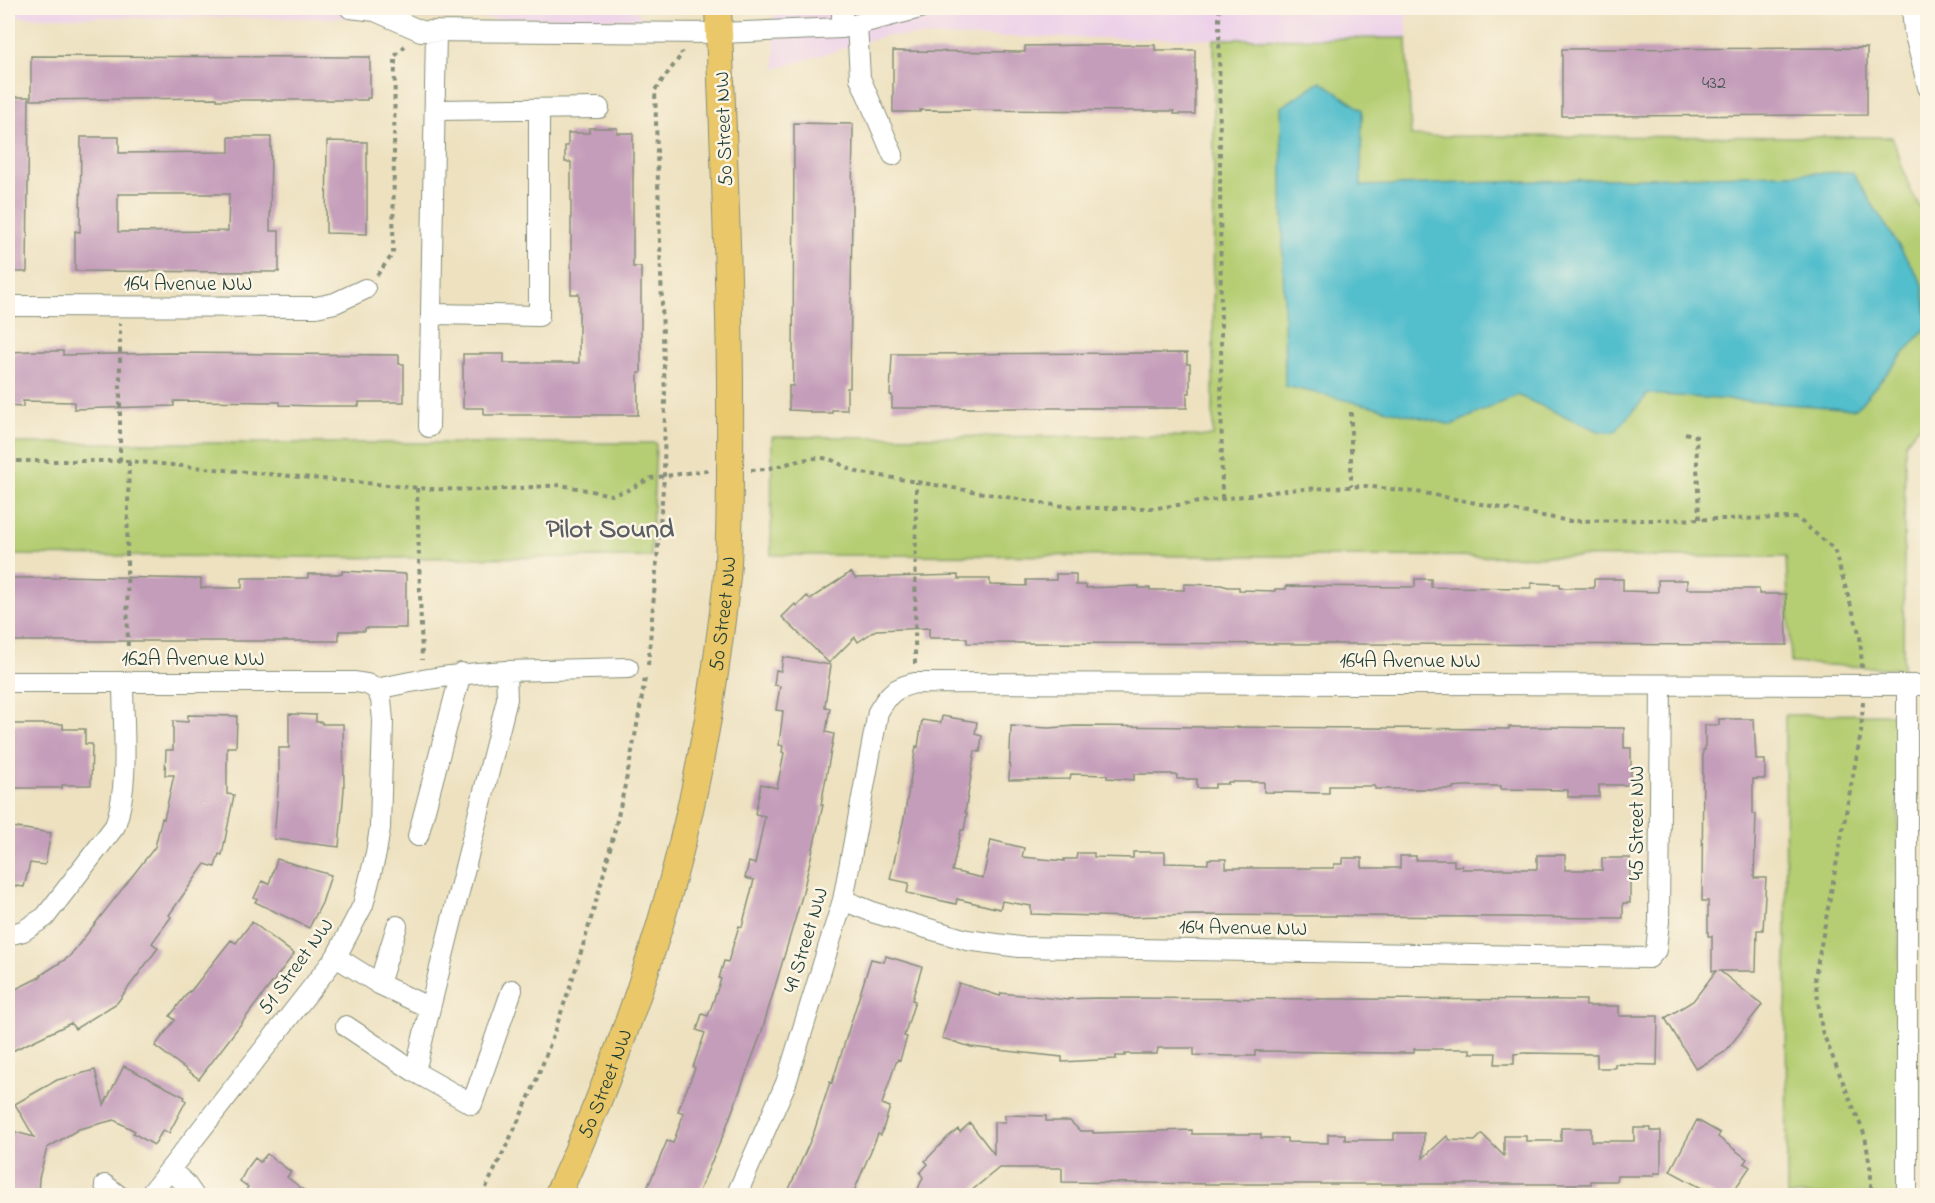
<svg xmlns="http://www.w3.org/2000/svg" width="1935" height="1203" font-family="'Indie Flower',sans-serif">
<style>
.built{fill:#edd1e9}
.green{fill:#b5ce73;stroke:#6a8654;stroke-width:1.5}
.water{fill:#52becc;stroke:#387e80;stroke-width:1.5}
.building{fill:#c49dba;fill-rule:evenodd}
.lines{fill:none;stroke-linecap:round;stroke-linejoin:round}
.minor-casing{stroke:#868f7a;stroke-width:22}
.major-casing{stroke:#868f7a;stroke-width:28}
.path{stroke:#868f7a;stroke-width:4;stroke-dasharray:4.5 4.5;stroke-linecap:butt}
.minor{stroke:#fff;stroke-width:20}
.major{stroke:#eac769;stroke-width:26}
.labels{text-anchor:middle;stroke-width:5;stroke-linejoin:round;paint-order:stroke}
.number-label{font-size:18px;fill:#485556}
.street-label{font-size:21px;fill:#1f3d34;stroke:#fcf5e5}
.district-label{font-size:27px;font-weight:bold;fill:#595f63;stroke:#fcf5e5}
</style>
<rect width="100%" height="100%" fill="#fcf5e5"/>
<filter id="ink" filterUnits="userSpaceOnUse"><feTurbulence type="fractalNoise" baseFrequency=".0167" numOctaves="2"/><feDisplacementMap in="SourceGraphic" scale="12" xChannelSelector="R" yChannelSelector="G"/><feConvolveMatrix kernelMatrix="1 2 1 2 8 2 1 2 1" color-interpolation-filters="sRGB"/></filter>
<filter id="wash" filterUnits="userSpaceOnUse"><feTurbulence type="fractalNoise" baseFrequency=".008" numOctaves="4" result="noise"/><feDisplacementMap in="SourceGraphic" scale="24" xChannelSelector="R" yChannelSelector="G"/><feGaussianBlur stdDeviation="1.35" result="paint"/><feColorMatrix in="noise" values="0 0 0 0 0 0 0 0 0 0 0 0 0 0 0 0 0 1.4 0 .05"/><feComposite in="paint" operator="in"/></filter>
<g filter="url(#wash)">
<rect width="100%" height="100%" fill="#ede1c0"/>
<path class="built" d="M8 8H632L644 19 8 17Z
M774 8H1407V38L1214 39 885 36 775 69Z"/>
<path class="green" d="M1407 38 1411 136 1892 137 1910 189 1927 220V417L1905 443 1903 669 1791 663 1786 557 771 555 772 437 1213 436 1214 39Z
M8 443H656L651 557 427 558 8 555Z
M1897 714 1902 1195H1787L1785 715Z"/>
<path class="water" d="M1321 81 1362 110 1361 186 1852 172 1923 284 1927 327 1856 409 1648 394 1615 432H1601L1517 395 1452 425 1285 386 1281 107Z"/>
<g id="blocks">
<path class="building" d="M1088 45H1155V50H1195V114H1174V111L920 110V112H893V51L1025 52V46Z
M1867 48V115L1562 116V49Z
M31 56 370 57V98H367V100H217V98L31 100Z
M8 97H29L27 272H8Z
M794 123 853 124 850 388H847V410H832V413H810V411L789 410V386H793Z
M589 128H617V133H633V267H641V373H638V415H484V408H463V354H504V363H579V294H571V162H565V146H568V133H589Z
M81 137H119V153L229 152V137H271L270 231H279V272L75 271V231L80 232ZM118 194H229L228 231 118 232Z
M327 141 367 142V234L326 233Z
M34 351H63V355L167 353 399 355V364H404V402H359V406H316L280 405V402L174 401V406L74 409V402L23 401V407L8 406V352Z
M1187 353V364H1190V393H1187V408H892V395H890L892 354Z
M342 571 406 574V628H365V631H339V641H8V578H59V576L201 579V588H242V578H308V574H342Z
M851 572 855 578 958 575V579H990V585L1026 586V580H1056V574H1076V585H1086V588L1139 586V588H1150V590H1184V584L1221 585 1228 587H1239V590L1275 591V589H1286V586L1415 587V579H1431V587L1531 588V583L1560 584V588H1594V579H1623V591L1658 592V580H1687V589H1759V594H1786L1787 645 967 643V638H929V628L876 630 858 642 855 637 829 663 782 617 795 604 797 606 807 596 810 599Z
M783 657 831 665 825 705V707L830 708 826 732 834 734 821 805H823L802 896 761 1034 724 1133 697 1196H644L667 1141 673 1143 684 1113 678 1111 695 1068 693 1067 705 1033 697 1030 702 1014 708 1016 721 979 719 978 724 961 728 962 739 926 742 927 754 880 745 878 749 862 755 864 765 816 755 814 761 784 777 788 784 753 782 752 783 746 779 745 783 711 776 710 780 686 774 685 776 670 781 671Z
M289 714 316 715V722H322V724H343L344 789 339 847 274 839 279 778V748H289Z
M188 715 237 716 236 747H227V794L234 795 222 855 219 854 215 867 205 864 169 915 171 917 152 943 158 948 117 1003 75 1029 71 1023 8 1053V993L42 976 41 975 69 957 155 847 162 818 164 819 174 775H165L166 750H173V721L188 722Z
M942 716 977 722 975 734 982 736 980 752 975 751 965 813H967L964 830H961L952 871 983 878 991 840 1024 848 1022 857 1064 861V859H1076L1077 853H1094V857L1133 858V852H1165V863L1208 864V859H1226V868H1334V864H1343V858H1362V868H1400V856H1416V860H1454V866H1462V869H1537V855H1565V870H1602V858H1630V903H1623V918L1194 915 1128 917 1031 914V906L1002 901 1000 909 957 899 956 904 907 893 909 883 890 879 904 818 916 746 918 747 922 720 941 723Z
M1719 719H1754L1756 760H1765V779H1753V814H1756L1754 878H1766L1763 930H1757L1756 971H1720L1762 1005 1725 1052 1696 1069 1665 1018 1693 1001 1716 971H1712V936H1708V901H1702V899L1703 750H1705V725H1719Z
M8 724H63V729H85V744H92L91 785H62V788H8Z
M1011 726 1049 728 1075 726 1509 729V727H1535L1624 728V748H1631V779L1630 785H1599V797H1568V790L1501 789V786H1464L1453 787V789H1375V786H1329V793L1264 792V782H1228V784H1215V788H1197V779H1177V775H1172V774H1134V780L1107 778V775L1071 774 1070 779 1009 780Z
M11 827 51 833 45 865 30 863 24 887 8 885V853Z
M277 859 331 875 322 903 309 928 255 902 257 899 254 898 262 881 269 884Z
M252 922 294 954 199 1079 155 1046 175 1020 170 1016 189 991 190 992 231 940 236 943Z
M886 956 922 967 912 1000 915 1001 904 1036 907 1037 900 1060 898 1059 895 1065 882 1104 890 1107 881 1135 878 1134 852 1196H786L814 1132 830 1082 832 1083 871 959 884 962Z
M959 983 1000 996 1001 993 1068 1000V999L1096 998 1586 1000V1006H1619V1016H1658L1657 1065 1615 1064V1068H1597V1054L1524 1053 1514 1054V1064H1495L1496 1053H1470V1049H1414V1053H1384L1255 1051V1056H1226L1194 1055V1048H1158L1157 1054H1125V1056H1116V1059L1062 1062V1057L971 1047 942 1038Z
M124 1066 185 1097 184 1099 186 1101 169 1133 163 1130 154 1145 133 1133 135 1131 114 1120 79 1129 47 1148 39 1178 38 1196H8V1130L34 1137 15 1104 57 1080 95 1070 104 1105Z
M1005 1115 1046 1116V1121H1070L1080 1131H1093V1133L1192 1130V1134H1261V1138H1287V1142L1328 1143V1134H1345V1140H1394V1133H1424L1423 1158 1447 1136 1450 1140 1475 1141 1482 1134 1504 1156V1136H1526V1141H1561V1128H1591V1141H1634V1128H1651V1131H1661V1173H1654V1176H1617L1616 1181H1591V1184H1217L1062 1182V1168H999L965 1196H915L923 1177 920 1173 928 1164 925 1161 948 1137 958 1129 960 1132 970 1123 994 1154V1122H1005Z
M1697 1120 1720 1133 1718 1137 1747 1159 1744 1163 1750 1167 1730 1196H1716L1670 1171Z
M267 1154 291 1172 287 1177 311 1196H242L248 1187 240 1181 246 1170 255 1158 260 1162Z"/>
</g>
</g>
<g filter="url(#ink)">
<use href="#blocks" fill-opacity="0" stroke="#868f7a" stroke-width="1.5"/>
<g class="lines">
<g class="minor-casing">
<path id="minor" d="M350 8 375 11 421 31 719 33 842 28 920 8
M1912 8 1914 31 1928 87
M857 24 860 78 893 155
M842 28V8
M435 110 599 108
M8 306 316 307 335 303 365 289
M431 314 539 316V109
M429 427 436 31
M506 671 628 668
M8 682H355L367 684 376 689
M418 836 461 673
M843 900 875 913 967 940 1019 947 1649 958 1656 950 1659 921 1661 685
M8 935 23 931 45 917 115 826C130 784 123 727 123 682
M336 957 379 984 430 1008 507 699 506 671C462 673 420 679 376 689
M379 984 397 926
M346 1026 415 1072 430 1008
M415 1072 472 1104 512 990
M170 1170 185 1183 194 1196
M105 1185 119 1196
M149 1196 336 957 363 905 376 853 380 828 383 721 381 699 376 689
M736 1196 786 1083 843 900 878 712C889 693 894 688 915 683L1928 685
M1907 1196V685"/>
</g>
<g class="major-casing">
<g id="major">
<path id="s1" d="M557 1196C635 1027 691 850 716 666 720 632 726 597 728 563 731 502 730 441 730 380 729 256 723 131 718 8"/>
</g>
</g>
<path class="path" d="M1219 8 1222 499
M377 275 393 254 395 56 407 44
M1351 412V486
M1685 433 1696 436 1699 519
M8 461H129L430 489 492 490 561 485 612 495 628 490 651 478 708 470
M120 461V323
M751 470C776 470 797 458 820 458 834 458 842 466 854 471 863 474 873 474 882 476L1054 505 1094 508H1156L1287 490 1365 486 1424 493 1569 521 1797 518 1834 549 1860 636 1862 668
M417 488 422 660
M128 664 127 552 129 461
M915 664 916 482
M648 665 664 477 665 397 655 90 682 54 681 52
M1863 702 1861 733 1815 977 1822 1031 1865 1136 1871 1173V1196
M482 1196C504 1150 529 1102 546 1055 591 933 625 806 645 678"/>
<use href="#minor" class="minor"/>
<use href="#major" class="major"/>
</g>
</g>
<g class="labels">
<g class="number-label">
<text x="1714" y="88">432</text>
</g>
<g class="street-label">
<text transform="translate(723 129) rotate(-92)" y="7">50 Street NW</text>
<text x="188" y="290">164 Avenue NW</text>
<text dy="7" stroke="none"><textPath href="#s1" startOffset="608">50 Street NW</textPath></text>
<text x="193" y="665">162A Avenue NW</text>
<text x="1410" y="667">164A Avenue NW</text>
<text transform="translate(1636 823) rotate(-90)" y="7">45 Street NW</text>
<text transform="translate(1243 927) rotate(1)" y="7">164 Avenue NW</text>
<text transform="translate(805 940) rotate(-73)" y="7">49 Street NW</text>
<text transform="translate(295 966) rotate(-54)" y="7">51 Street NW</text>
<text dy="7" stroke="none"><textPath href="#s1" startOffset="122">50 Street NW</textPath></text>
</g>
<g class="district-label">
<text x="610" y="537">Pilot Sound</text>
</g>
</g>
<rect width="1935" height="1203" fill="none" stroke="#fcf5e5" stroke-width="30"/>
</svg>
